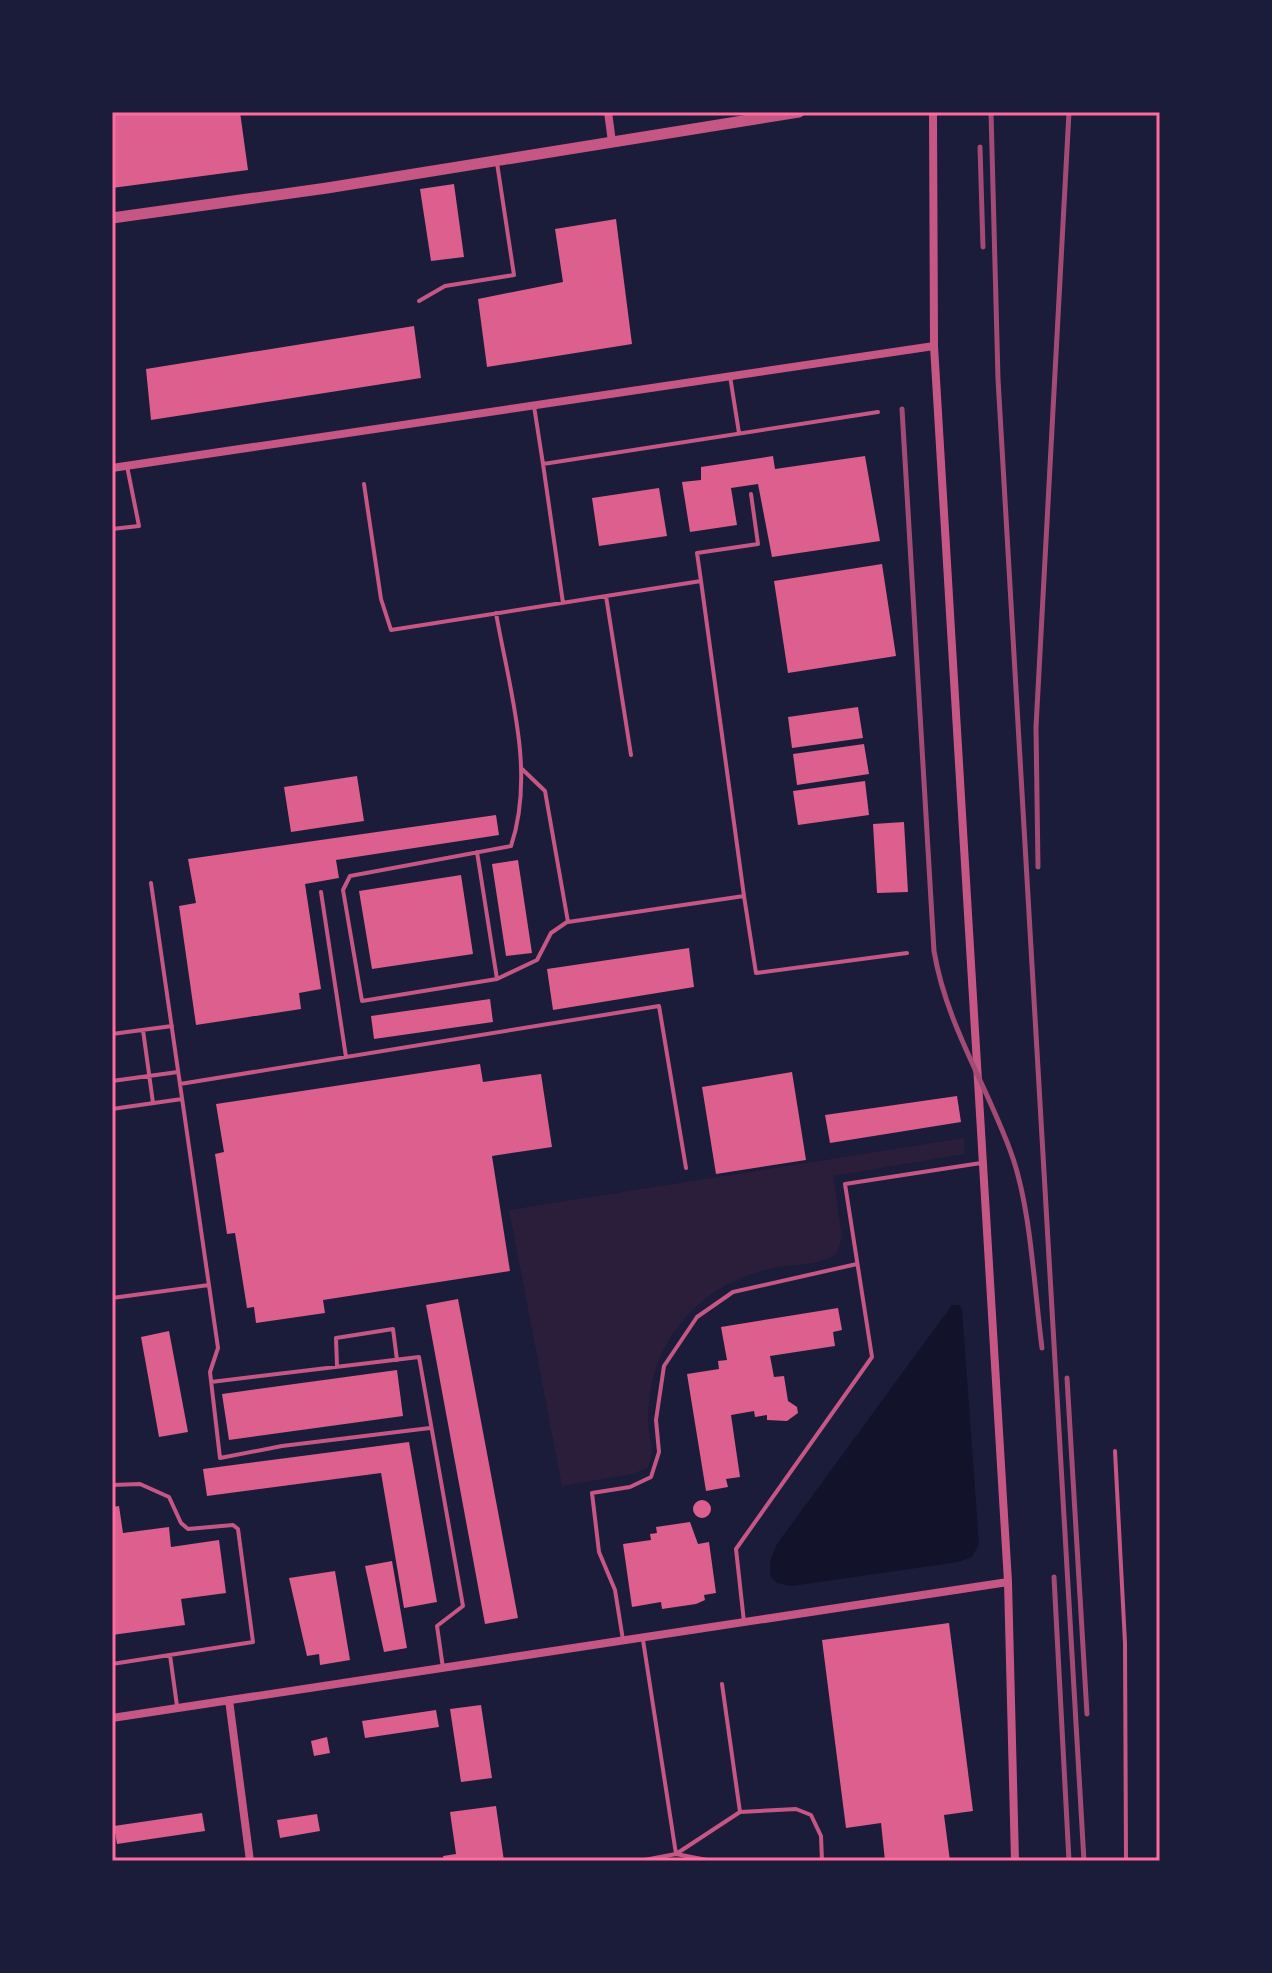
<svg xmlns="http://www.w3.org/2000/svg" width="1272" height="1973" font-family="Manrope,sans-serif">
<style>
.green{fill:#2a1e3b}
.water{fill:#12122b}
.building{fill:#dd5f8e}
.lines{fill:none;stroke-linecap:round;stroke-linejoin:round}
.service{stroke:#c65784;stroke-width:4}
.minor{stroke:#c65784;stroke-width:8}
.tertiary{stroke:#c65784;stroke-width:11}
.rail{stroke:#a44b75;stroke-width:5}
.neatline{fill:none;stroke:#ff6b9d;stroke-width:3}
</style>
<rect width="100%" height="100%" fill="#1b1b3a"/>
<path class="green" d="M964 1138V1154L833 1176 842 1237 837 1253C824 1264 802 1264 785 1266 732 1274 689 1301 664 1349 653 1371 648 1396 648 1420 648 1437 657 1452 647 1468L632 1474 562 1486 509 1210Z"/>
<path class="water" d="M952 1305H959L962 1310 979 1544 972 1557 958 1562 791 1586 777 1583 770 1576V1561L777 1544Z"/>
<path class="building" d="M112 112H240L248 170 112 188Z
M454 184 464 257 431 261 420 189Z
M616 219 632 344 487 367 478 299 563 282 555 229Z
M414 326 421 378 151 420 146 369Z
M773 456 775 469 865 456 880 541 772 557 758 484 731 488 737 525 690 532 682 482 701 480V467Z
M659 488 667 536 599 546 592 498Z
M882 564 896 656 788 673 774 581Z
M858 707 863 738 792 748 788 717Z
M864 744 869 774 797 785 793 754Z
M357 776 364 821 291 832 284 787Z
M865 781 869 815 798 825 793 791Z
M496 815 499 835 336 860 339 878 305 884 321 989 299 993 301 1009 196 1025 179 906 196 903 188 859Z
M904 822 908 892 877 893 873 824Z
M518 860 532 953 506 956 492 864Z
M461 875 473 954 372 969 359 891Z
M689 948 694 987 553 1010 547 969Z
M490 999 493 1022 374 1039 371 1016Z
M480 1064 483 1082 541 1074 552 1147 492 1156 510 1271 323 1300 325 1313 256 1323 254 1307 247 1308 235 1233 227 1234 215 1154 224 1152 216 1104Z
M792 1072 806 1160 716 1174 702 1087Z
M957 1096 961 1122 830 1143 825 1115Z
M458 1299 518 1618 485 1624 426 1305Z
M838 1308 842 1330 833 1332 835 1346 770 1356 774 1377 784 1376 788 1401 797 1407 798 1413 787 1421 767 1420V1415L755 1417 754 1411 731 1415 740 1477 726 1479 728 1487 706 1491 687 1374 719 1369 718 1361 727 1360 721 1327Z
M169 1331 188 1432 159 1437 141 1337Z
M397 1370 403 1416 229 1440 222 1394Z
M409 1442 437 1602 404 1608 381 1473 207 1496 203 1469Z
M693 1509a9 9 0 1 1 18 0a9 9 0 1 1-18 0Z
M119 1506 123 1533 169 1527 171 1547 219 1540 226 1593 181 1599 185 1625 112 1635V1507Z
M690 1522 698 1544 709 1542 716 1593 704 1595 705 1600 696 1604 662 1609 661 1602 632 1607 623 1544 651 1540 650 1534 657 1533 656 1527Z
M392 1561 407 1648 384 1652 365 1566Z
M335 1571 350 1660 320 1665 319 1654 307 1656 289 1578Z
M949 1623 973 1811 944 1815 950 1861H885L881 1823 846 1828 822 1640Z
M481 1705 492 1778 461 1782 450 1709Z
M436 1710 439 1727 365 1738 362 1721Z
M327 1737 330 1753 314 1756 311 1741Z
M496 1806 504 1861H444L443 1856 456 1854 450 1812Z
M202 1813 205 1831 117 1844 114 1826Z
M317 1814 320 1831 280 1838 277 1820Z"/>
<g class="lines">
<path class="service" d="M419 301 445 286 514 275 497 163
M730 376 739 433
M534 406 543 464 878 412
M543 464 563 603
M364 484 381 599 391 630 701 581 697 553 758 544 751 494
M112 529 139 526 127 466
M606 596 631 755
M522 769 545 791 568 922 744 896 701 581
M477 852 497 979 362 1001 343 890 350 876 511 846C536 772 509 688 496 613
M151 883 218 1348 210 1372 220 1458 282 1446 430 1428
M321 892 346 1057
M744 896 756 973 907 953
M497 979 537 960 551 933 567 922
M143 1030 153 1103
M112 1034 172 1026
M112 1081 178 1072
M180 1084 659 1006 686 1168
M112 1109 182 1099
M112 1298 209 1285
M337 1366 336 1338 393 1329 397 1360
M211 1382 419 1357 463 1606 437 1626 443 1668
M1115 1451 1125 1643 1126 1861
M112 1485 140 1484 169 1497 181 1523 188 1529 233 1525 238 1529 253 1642 112 1664
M744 1622 736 1549 872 1357 845 1184 981 1163
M623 1640 615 1590 599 1552 592 1493 630 1487 651 1477 659 1452 656 1420 664 1366 697 1317 733 1292 857 1264
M643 1640 676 1854 712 1861
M170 1655 177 1706
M740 1812 796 1809 811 1815 821 1836 822 1861
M112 1851 113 1861
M639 1861 676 1854 740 1812 722 1684"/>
<path class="minor" d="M608 112 612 142
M933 112 934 346 1008 1582 1015 1861
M112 468 934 346
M229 1700 250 1861
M112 1718 1008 1582"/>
<path class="tertiary" d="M112 218 327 188 799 112"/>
<path class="rail" d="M991 112 998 379 1084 1861
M980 147 983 247
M902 409 934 951C946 1023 985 1082 1010 1150 1031 1205 1034 1288 1042 1348
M1038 867 1036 727 1069 112
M1067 1378 1087 1714
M1054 1577 1069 1861"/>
</g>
<rect width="1272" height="1973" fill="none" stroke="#1b1b3a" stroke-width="228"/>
<rect x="114" y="114" width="1044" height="1745" class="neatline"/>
</svg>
